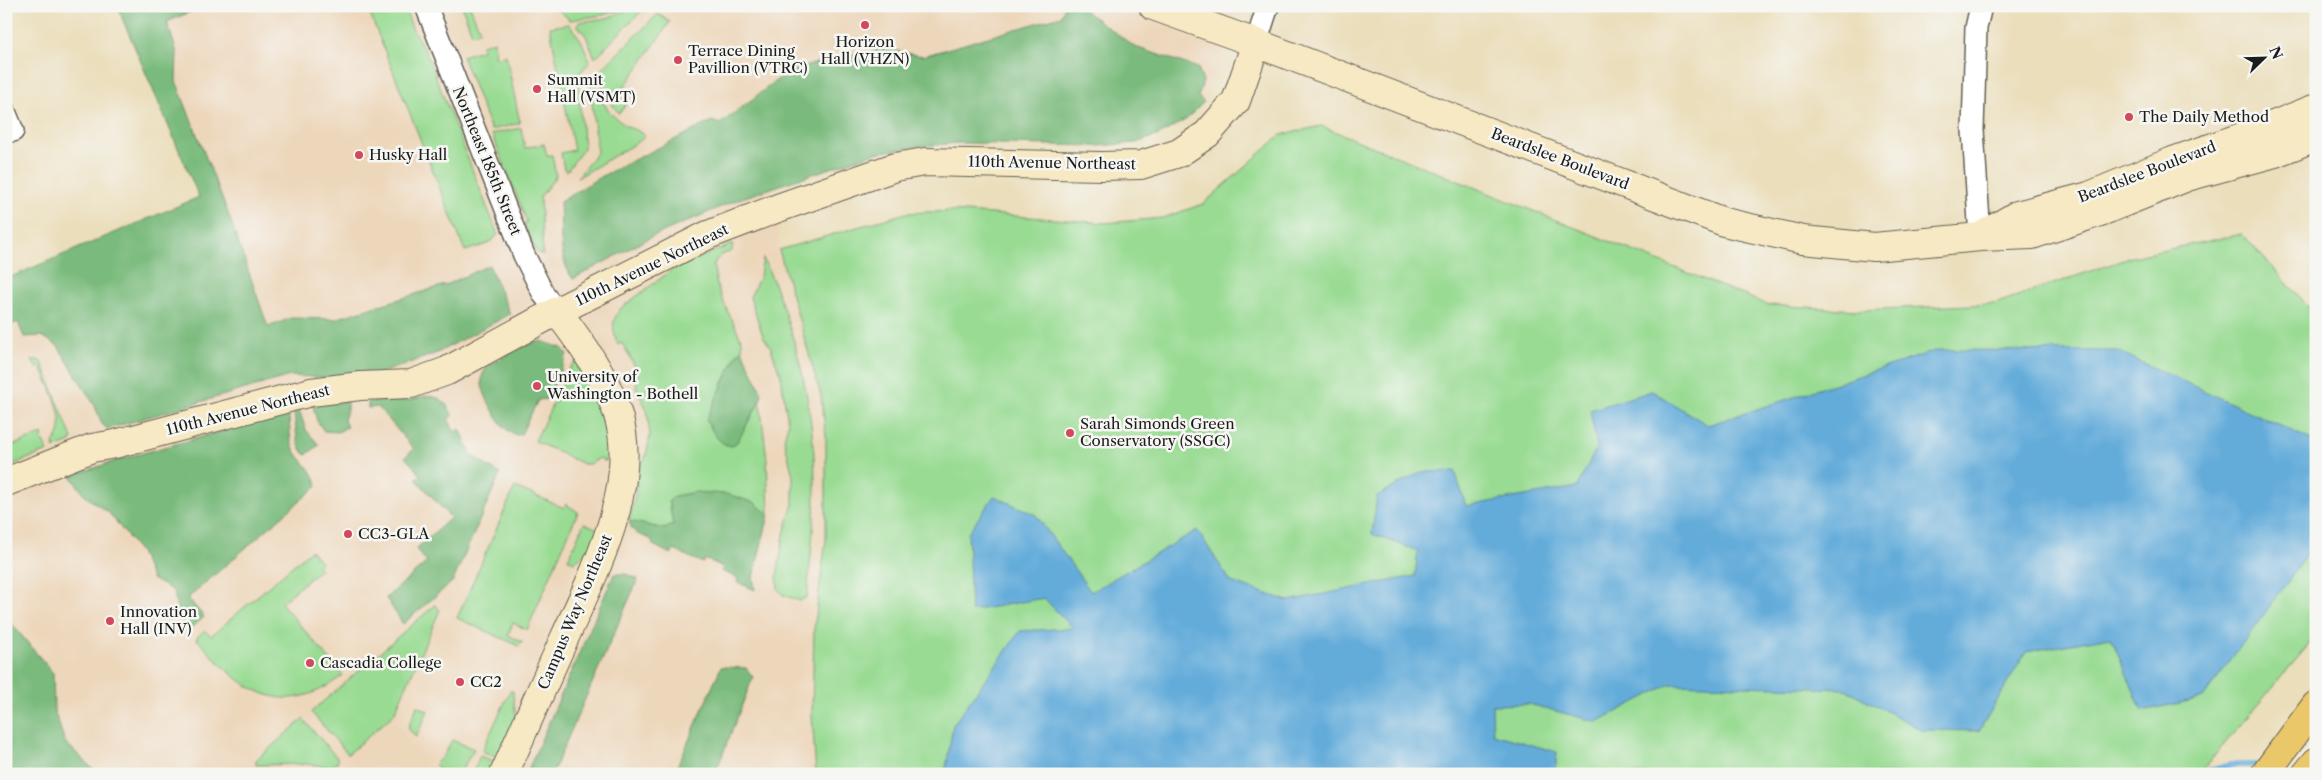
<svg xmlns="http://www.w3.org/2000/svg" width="2322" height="780" font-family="'Libre Caslon Text',serif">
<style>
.built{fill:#edd7bb}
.green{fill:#99db93;stroke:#5a7c58}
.forest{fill:#7abb7d;stroke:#4b6c4c}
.water{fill:#63acda;stroke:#40647b}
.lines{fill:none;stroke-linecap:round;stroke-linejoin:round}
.stream{stroke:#63acda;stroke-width:6}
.street-casing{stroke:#646054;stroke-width:24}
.secondary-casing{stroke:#646054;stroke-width:30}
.highway-casing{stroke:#646054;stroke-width:30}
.street{stroke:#fff;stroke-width:21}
.secondary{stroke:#f7e9c3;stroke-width:28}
.highway{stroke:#eac769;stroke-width:28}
.poi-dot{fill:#d1495b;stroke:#f6f6f2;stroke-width:2}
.labels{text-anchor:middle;stroke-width:5;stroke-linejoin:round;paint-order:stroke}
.poi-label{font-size:15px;fill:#1c1c1c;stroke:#f6f6f2;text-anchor:start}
.street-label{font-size:15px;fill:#1c1c1c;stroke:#f6f6f2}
</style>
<rect width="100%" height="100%" fill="#f6f6f2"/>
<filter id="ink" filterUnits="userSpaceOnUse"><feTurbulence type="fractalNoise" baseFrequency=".02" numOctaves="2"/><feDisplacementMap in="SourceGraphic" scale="10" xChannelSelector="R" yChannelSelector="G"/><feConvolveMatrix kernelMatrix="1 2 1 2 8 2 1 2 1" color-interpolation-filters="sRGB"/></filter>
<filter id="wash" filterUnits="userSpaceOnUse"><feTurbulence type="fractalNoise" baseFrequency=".0096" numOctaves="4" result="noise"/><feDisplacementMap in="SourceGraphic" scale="20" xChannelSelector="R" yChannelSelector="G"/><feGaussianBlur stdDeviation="1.12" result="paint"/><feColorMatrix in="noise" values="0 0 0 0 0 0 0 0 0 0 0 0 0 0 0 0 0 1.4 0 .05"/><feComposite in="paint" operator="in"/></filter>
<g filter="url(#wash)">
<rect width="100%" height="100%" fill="#ebdebb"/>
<path class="built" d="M178 6H1243L1204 102 1187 119 1159 135 1136 143 1097 146 957 143 913 147 875 153 771 189 778 208 779 250 821 396 826 435V540L814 629 812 715 816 774H6V327L18 322 24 337 42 336 58 346 95 406 102 424 268 327 229 216 176 81 177 53 167 21Z"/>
<path class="green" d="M374 6H404L413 30 426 52 498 235 487 244 465 251 368 9Z
M462 6H470L480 31 472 34Z
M554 6H631L603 15 570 20Z
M637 6H647L595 58 586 36 578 26 579 22 607 18Z
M658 14 670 22 618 96 627 103 619 114 604 92 599 72Z
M569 24 581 40 590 62 577 76 584 148 567 171 564 169 561 153 574 150 550 27Z
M494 41 496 58 506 55 520 123 491 130 462 56 482 50V45Z
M594 77C599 99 608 115 628 127 634 130 641 131 645 136L641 140 577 178 597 152 590 81Z
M1321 126 1768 305 1858 310 1994 304 2132 257 2242 234 2316 315V636L2199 774H816L812 715 814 629 826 540V435L821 396 779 250 906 213 953 211 1105 223 1163 218 1203 204 1281 135Z
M521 128 525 148 544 144 547 156 552 155 556 176 540 197 543 255 537 253 524 224 527 222 492 134Z
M733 244 732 251 721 255 714 263C714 292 731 315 742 341V350L737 354 722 385 737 442 760 401 767 460 769 515 762 510 669 501 673 525 664 529 629 521 635 497 637 471 646 456 650 435 647 410 636 387 638 372 622 343 618 345C612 330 611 320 621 308L673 269Z
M763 258C796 330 815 408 815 487 815 524 810 561 807 597L800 601 783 595 778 589 777 576 784 534 793 504V476L784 439 788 424 781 376 770 346 763 336 750 297 760 276Z
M32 360H39L43 365 72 438 71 442 54 448 53 443C72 424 49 388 41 367L36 368Z
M576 362C589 384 620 438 605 462L600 458 590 464H583L535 441 571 366Z
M42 434 43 437 41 438 48 451 6 467V448Z
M515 487 564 508 566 504 578 512 527 630 513 623 508 635 522 642 519 646 457 618Z
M584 523 598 529 591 549 574 562 568 559Z
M311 550 321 562 317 566 320 569 281 603 343 675C281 724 239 687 196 638L205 630 211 636Z
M435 605 440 610 394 714 348 754 311 712Z
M510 691H513V694L516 718 498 758 482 751Z
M417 706 428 711 416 737 408 728Z
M303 719 339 760 332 767 306 764 256 765V760Z
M452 740 474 749 459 774H443L435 764 444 755Z
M480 756 496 762 491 774H472Z"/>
<path class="forest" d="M117 6H204L167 22 177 53 176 81 229 216 268 327 291 318 335 319 448 284 489 265 510 314 437 353 364 379 290 376 107 429 102 424 95 406 58 346 42 336 24 337 18 322 6 327V279L199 197Z
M1065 6H1078L1135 47 1198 68 1203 81 1198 97 1204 102 1187 119 1159 135 1136 143 1097 146 957 143 914 147 875 153 739 199 651 237 573 279C557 258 562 228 560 202L600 177 712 121 720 124 786 73 829 59 884 49 923 56 1061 16Z
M541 341 562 348 567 354 558 378 547 399 538 400 521 434 516 435C503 430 498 419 491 407 474 375 480 369 509 354 520 349 530 343 541 341Z
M742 350 762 393 760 401 737 442 732 446C718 445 713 431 706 420L737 354Z
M425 396C442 396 446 403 453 416L448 419 455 432 460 429 472 456 500 474 453 581 403 624 386 598 427 562 416 549 451 518 416 479 421 475 405 457 414 449 378 407 368 408V402L410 400Z
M347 401V410L344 420 347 427 338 432 324 431 317 421 313 406Z
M299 410 306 430 319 445 306 455C293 442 298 428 293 411Z
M288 413C291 425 288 438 294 449 300 462 316 471 317 486L188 598 204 617 188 630 177 609 174 591 152 579 140 552 109 513 85 496 71 476 118 460Z
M696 492 727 494 755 503 769 515 753 577 755 590 737 582 738 578 721 571 723 567 705 559 703 563 674 550 671 554 653 545 651 539C640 535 632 534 629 521L664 529 673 525 669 501 674 496Z
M614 574H625L638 579 552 774H536L528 770Z
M6 617 53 673 54 710 65 742 98 774H6Z
M721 667 746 668 753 677 715 774H674Z"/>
<path class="water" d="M1938 350 2117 351 2316 442V543L2203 698 2142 711 2111 637 2026 652 1979 731 1922 730 1845 689 1670 684 1597 722 1529 704 1492 705 1493 734 1557 752 1555 774H945L953 725 1020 631 1073 628 1044 598 971 611 968 533 994 496 1036 515 1091 592 1197 530 1231 582 1288 601 1415 576 1418 551 1372 534 1377 496 1421 472 1455 471 1466 506 1577 487 1597 447 1590 410 1652 391 1708 425Z"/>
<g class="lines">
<path class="stream" d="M2084 774H2107
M2197 774 2232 765H2262"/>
</g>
</g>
<g filter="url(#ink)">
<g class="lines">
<g class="street-casing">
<path id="street" d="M426 6 524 255 544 295 557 311
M1256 43 1268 6
M6 114 13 131
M1980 237 1973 130 1976 28 1981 6"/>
</g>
<g class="secondary-casing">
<path id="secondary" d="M1153 6 1256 43 1724 222 1803 240 1874 247 1980 237 2032 235 2103 211 2187 177 2275 153 2316 137
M1983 235 2017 215 2089 196 2173 161 2256 132 2316 108
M6 482 92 448 115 444 311 392 360 386 411 384 447 371 544 318 708 235 778 208 895 167 925 162 1101 166 1141 165 1179 153 1207 134 1236 101 1256 43
M504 774C524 729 544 684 564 639 593 575 640 487 618 415 606 377 581 343 557 311"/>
</g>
<g class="highway-casing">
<path id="highway" d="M2265 774 2316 705
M2306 774 2316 762"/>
</g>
<use href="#street" class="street"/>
<use href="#secondary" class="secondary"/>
<use href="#highway" class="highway"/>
</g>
</g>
<g class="poi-dot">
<circle cx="865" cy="25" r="5"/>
<circle cx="678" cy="60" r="5"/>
<circle cx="537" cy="89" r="5"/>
<circle cx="2129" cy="117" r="5"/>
<circle cx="359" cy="155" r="5"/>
<circle cx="537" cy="386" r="5"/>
<circle cx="1070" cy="433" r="5"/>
<circle cx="348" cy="534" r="5"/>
<circle cx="110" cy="621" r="5"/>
<circle cx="310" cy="663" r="5"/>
<circle cx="460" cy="682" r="5"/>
</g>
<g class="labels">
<g class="poi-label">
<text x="865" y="47" text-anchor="middle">Horizon<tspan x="865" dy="17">Hall (VHZN)</tspan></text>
<text x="688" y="56">Terrace Dining<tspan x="688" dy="17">Pavillion (VTRC)</tspan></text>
<text x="547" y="85">Summit<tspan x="547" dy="17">Hall (VSMT)</tspan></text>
<text x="2139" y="122">The Daily Method</text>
<text x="369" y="160">Husky Hall</text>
<text x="547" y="382">University of<tspan x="547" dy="17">Washington - Bothell</tspan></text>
<text x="1080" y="429">Sarah Simonds Green<tspan x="1080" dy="17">Conservatory (SSGC)</tspan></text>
<text x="358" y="539">CC3-GLA</text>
<text x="120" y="617">Innovation<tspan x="120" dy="17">Hall (INV)</tspan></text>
<text x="320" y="668">Cascadia College</text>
<text x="470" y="687">CC2</text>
</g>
<g class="street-label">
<text transform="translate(1560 159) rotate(21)" y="5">Beardslee Boulevard</text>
<text transform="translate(487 161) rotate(68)" y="5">Northeast 185th Street</text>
<text transform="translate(1052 163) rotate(1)" y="5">110th Avenue Northeast</text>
<text transform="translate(2147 172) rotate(-21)" y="5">Beardslee Boulevard</text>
<text transform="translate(652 265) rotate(-26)" y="5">110th Avenue Northeast</text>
<text transform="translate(248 410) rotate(-14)" y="5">110th Avenue Northeast</text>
<text transform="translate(575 612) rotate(-67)" y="5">Campus Way Northeast</text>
</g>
</g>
<rect width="2322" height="780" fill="none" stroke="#f6f6f2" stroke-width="25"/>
<g transform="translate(2264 58) rotate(67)" stroke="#f6f6f2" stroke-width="4" paint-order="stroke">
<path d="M0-4L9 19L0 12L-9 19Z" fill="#1c1c1c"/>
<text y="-8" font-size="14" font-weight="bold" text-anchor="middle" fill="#1c1c1c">N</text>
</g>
</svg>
